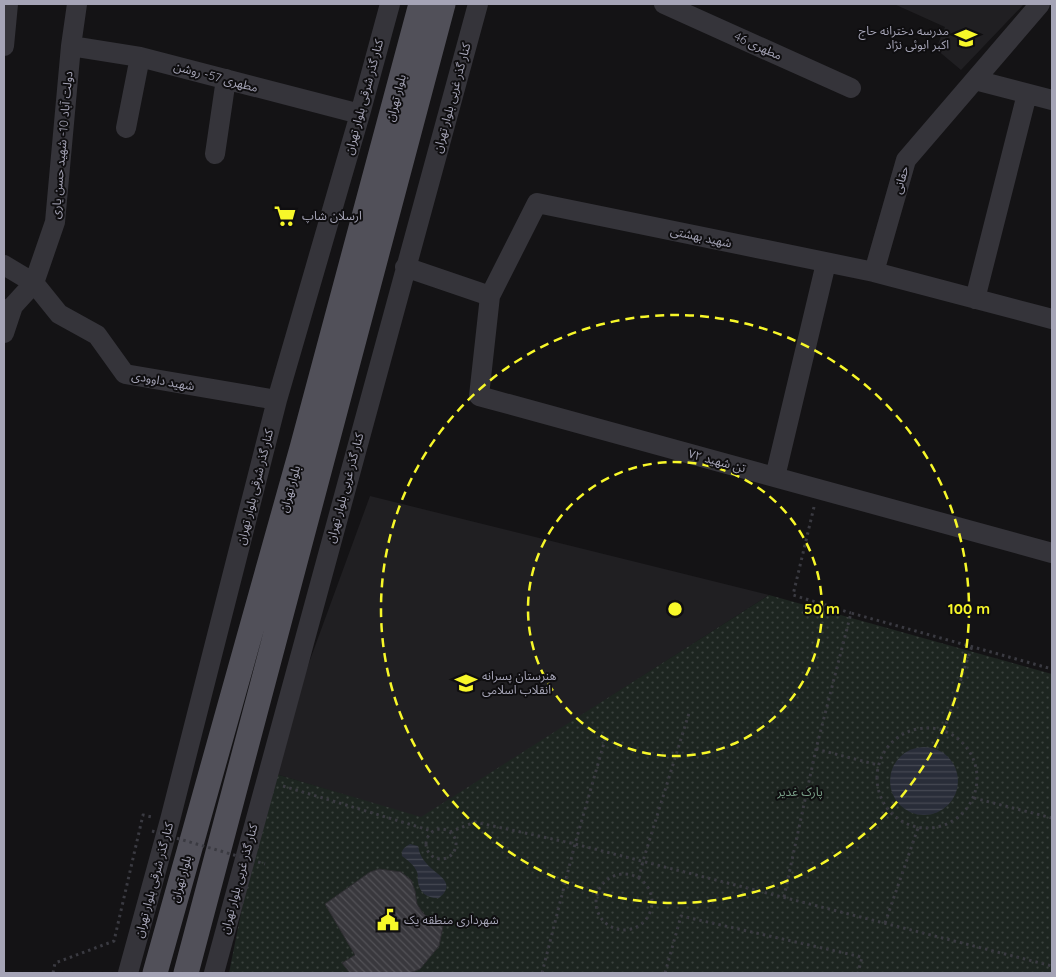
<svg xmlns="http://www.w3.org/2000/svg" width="1056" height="977" font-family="Quicksand,'Noto Sans Arabic',sans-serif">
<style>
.built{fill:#201f22}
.park{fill:url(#park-dots)}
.water{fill:url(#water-rules)}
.building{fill:url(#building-back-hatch);stroke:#2e2d31}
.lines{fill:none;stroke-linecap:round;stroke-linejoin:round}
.path{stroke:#3a3a41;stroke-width:3;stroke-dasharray:2.5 4;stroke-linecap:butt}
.minor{stroke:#35343a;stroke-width:20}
.major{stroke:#515059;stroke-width:25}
.path-bridge{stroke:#3a3a41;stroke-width:3;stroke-dasharray:2.5 4;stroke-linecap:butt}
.ring{fill:none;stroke:#f7f729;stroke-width:2.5;stroke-dasharray:9 6}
.labels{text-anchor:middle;stroke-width:4;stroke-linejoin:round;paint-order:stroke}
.poi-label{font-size:12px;fill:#a5a4b6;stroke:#0f0e10;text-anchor:start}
.street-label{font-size:12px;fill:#a5a4b6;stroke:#0f0e10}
.park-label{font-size:12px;fill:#7ba28a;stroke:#0f0e10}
.centre{fill:#f7f729;stroke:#0f0e10;stroke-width:2.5}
.ring-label{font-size:15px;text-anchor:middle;font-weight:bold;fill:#f7f729;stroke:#0f0e10;stroke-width:4;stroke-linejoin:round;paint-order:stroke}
</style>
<defs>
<pattern id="park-dots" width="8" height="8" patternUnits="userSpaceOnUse" patternTransform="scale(1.25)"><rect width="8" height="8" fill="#1d2520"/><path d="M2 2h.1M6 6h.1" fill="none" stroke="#3b423e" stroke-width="1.8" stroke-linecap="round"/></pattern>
<pattern id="water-rules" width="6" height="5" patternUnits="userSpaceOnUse" patternTransform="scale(1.25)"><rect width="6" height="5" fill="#292d39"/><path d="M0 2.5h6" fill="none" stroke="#454853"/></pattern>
<pattern id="building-back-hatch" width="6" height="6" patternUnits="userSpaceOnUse" patternTransform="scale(1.25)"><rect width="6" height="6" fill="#39383d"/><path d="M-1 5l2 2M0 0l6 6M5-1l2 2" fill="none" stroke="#535257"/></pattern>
</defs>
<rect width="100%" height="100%" fill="#141315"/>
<path class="built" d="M894 4H1024L961 70 936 49 945 27Z
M370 496 769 595 421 818 269 772Z"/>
<path class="park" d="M769 595 1052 674V973H229L269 772 421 817Z"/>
<path class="water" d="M890 781a34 34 0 1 1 68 0a34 34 0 1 1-68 0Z
M410 844 418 846C419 853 422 859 427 864 436 875 458 882 439 898 429 899 419 893 418 882 417 878 419 875 416 870 413 864 407 860 402 856 401 849 405 847 410 844Z"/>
<path class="building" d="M379 869 401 872 411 880 415 891 417 904 422 912 426 916 440 919 444 921 439 946 420 969 410 973H350L342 963 355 955 325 904 370 872Z"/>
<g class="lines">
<path class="path" d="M814 507 793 595 851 613
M877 778a50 50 0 1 1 100 0a50 50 0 1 1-100 0Z
M944 730 972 646
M816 749 878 765
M283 786 432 831
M974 798 1052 818
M426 844a15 15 0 1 1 30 0a15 15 0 1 1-30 0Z
M450 832 475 822 575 844 1052 966
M596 902a28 28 0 1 1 56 0a28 28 0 1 1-56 0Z
M639 878 643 861 690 710
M784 897 816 749 851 613 1052 669
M885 923 918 828
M53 973 55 963 114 941 143 815 152 817
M542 973 575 844 606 736
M665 973 681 916 862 957 858 973"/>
<path class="minor" d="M664 4 851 88
M4 46 8 4
M71 46 140 57 360 114
M975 80 1052 100
M126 128 140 57
M215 154 226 79
M4 265 34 283 59 314 97 335 125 374 277 400
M405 267 490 296 537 203 874 272 1052 319
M874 272 906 160 1040 4
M490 296 479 396 1052 553
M975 299 1027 94
M4 312 13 306 34 283 55 222 71 46 77 4
M4 333 13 306
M775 477 826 263
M128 973 170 820 277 400 360 114 390 4
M214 973 478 4"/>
<path class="major" d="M155 973 302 448 421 4
M186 973 443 4"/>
<path class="path-bridge" d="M152 831 265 864"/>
</g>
<g class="ring">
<circle cx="675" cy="609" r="147"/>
<circle cx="675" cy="609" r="294"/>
</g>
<defs>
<g id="school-bare" transform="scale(1.725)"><path d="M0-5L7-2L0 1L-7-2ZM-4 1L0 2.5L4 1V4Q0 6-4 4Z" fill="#f7f729" stroke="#0f0e10" stroke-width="2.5" paint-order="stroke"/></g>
<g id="supermarket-bare" transform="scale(1.725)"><path d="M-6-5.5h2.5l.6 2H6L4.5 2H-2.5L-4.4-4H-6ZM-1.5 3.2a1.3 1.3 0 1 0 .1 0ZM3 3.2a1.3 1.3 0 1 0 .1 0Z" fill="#f7f729" stroke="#0f0e10" stroke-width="2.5" paint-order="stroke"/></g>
<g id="civic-bare" transform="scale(1.725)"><path d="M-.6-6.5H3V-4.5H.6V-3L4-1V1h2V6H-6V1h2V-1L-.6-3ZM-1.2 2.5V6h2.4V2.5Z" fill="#f7f729" stroke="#0f0e10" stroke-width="2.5" paint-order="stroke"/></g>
</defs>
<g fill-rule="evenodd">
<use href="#school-bare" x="966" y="38"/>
<use href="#supermarket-bare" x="285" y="216"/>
<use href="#school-bare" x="466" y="683"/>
<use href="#civic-bare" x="388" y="920"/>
</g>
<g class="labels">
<g class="poi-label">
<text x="949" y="35" text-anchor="end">مدرسه دخترانه حاج<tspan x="949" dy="14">اکبر ابوئی نژاد</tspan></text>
<text x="302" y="220">ارسلان شاپ</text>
<text x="482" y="680">هنرستان پسرانه<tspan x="482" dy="14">انقلاب اسلامی</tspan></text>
<text x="404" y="924">شهرداری منطقه یک</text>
</g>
<g class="street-label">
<text transform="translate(758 46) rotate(24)" y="4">مطهری 46</text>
<text transform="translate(216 77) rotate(15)" y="4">مطهری 57- روشن</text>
<text transform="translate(364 97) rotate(-75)" y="4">کنار گذر شرقی بلوار تهران</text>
<text transform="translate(396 98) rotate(-75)" y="4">بلوار تهران</text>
<text transform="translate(452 98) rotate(-75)" y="4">کنار گذر غربی بلوار تهران</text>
<text transform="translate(62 145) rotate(-85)" y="4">دولت آباد 10- شهید حسن یاری</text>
<text transform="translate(901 180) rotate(-74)" y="4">حقانی</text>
<text transform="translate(701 237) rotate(12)" y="4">شهید بهشتی</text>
<text transform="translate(163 381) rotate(10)" y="4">شهید داوودی</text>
<text transform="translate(717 461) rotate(15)" y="4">۷۲ تن شهید</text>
<text transform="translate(255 487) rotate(-76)" y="4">کنار گذر شرقی بلوار تهران</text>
<text transform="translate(345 488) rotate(-75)" y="4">کنار گذر غربی بلوار تهران</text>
<text transform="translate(290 489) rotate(-74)" y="4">بلوار تهران</text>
<text transform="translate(181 879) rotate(-74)" y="4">بلوار تهران</text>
<text transform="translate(239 879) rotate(-75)" y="4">کنار گذر غربی بلوار تهران</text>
<text transform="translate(154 880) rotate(-75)" y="4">کنار گذر شرقی بلوار تهران</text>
</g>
<g class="park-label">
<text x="800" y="796">پارک غدیر</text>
</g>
</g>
<circle cx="675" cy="609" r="8" class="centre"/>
<g class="ring-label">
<text x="822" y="614">50 m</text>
<text x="969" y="614">100 m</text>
</g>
<rect width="1056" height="977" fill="none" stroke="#a5a4b6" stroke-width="10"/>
</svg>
